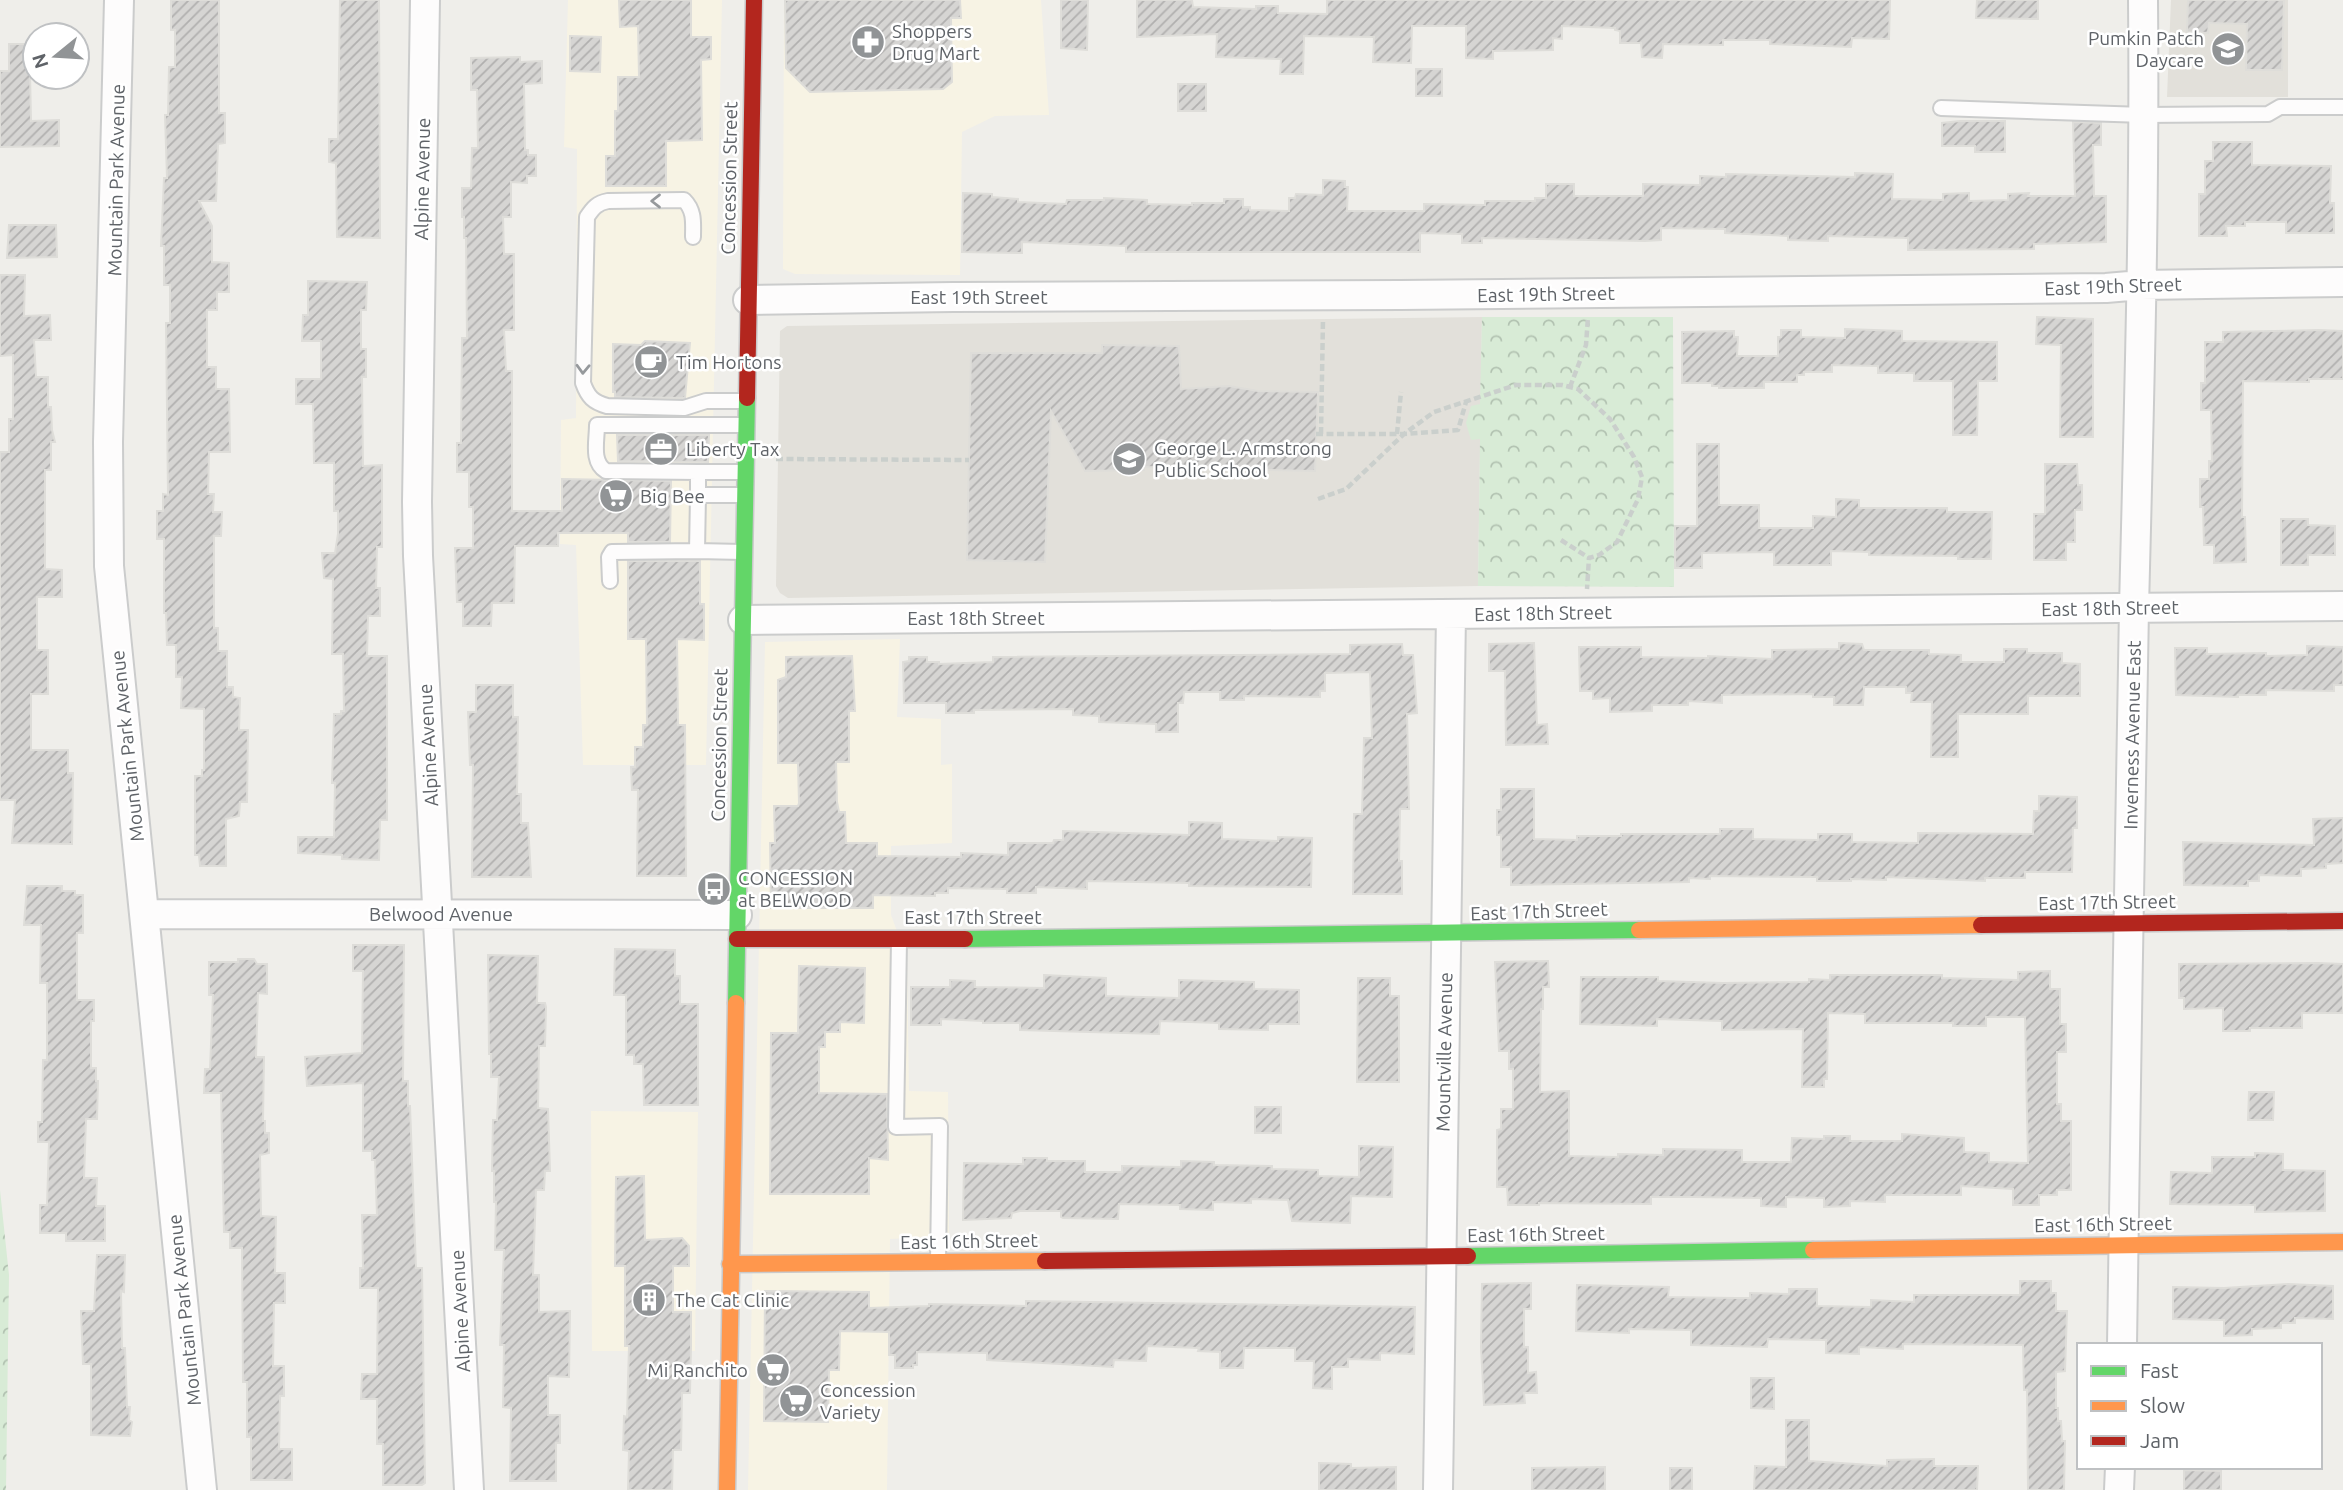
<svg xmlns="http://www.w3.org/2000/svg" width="2343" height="1490" font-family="Ubuntu,sans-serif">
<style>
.commercial{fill:#f7f3e4}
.education{fill:#e2e0da}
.forest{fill:url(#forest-crowns)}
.building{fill:url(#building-hatch);stroke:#deddd9;stroke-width:2}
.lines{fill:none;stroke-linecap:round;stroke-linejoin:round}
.lane-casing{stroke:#cbcccc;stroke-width:18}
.street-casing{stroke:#cbcccc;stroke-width:32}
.fast-casing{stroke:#cacacb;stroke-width:19}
.slow-casing{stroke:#cacacb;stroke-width:19}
.jam-casing{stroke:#cacacb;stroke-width:19}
.path{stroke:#cacfcc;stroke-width:4.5;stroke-dasharray:7 3.5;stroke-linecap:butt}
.lane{stroke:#fdfcfc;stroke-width:14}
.street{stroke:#fdfcfc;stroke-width:28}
.fast{stroke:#63d668;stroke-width:16}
.slow{stroke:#ff974d;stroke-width:16}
.jam{stroke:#b3261e;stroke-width:16}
.oneway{stroke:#96999c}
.labels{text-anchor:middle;stroke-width:5;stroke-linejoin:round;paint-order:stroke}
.poi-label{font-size:19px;fill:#5f6368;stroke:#fff;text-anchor:start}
.street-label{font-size:19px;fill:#5f6368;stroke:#fff}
</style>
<defs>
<pattern id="forest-crowns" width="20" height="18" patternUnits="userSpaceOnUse" patternTransform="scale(1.75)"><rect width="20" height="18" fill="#d8ebd6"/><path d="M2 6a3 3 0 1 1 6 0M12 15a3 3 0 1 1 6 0" fill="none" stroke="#b2c2b1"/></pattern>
<pattern id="building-hatch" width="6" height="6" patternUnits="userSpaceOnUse" patternTransform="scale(1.75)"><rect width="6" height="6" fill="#d6d5d3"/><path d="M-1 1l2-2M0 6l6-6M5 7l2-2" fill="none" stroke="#b1b0af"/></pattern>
</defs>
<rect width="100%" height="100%" fill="#efeeea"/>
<path class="commercial" d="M568 0H722L706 765H583L576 545 560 544 561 420 576 418 577 149 564 147Z
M784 0H1041L1049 115 995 116 962 132 960 275 795 274 783 269Z
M900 639 897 717 941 719V765L952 764V843L891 846V915L907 958 909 1091 948 1092 949 1236 890 1239 887 1490H748L765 642Z
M591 1111 698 1112 695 1351H592Z"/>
<path class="education" d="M2171 0H2288V97H2167Z
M1482 317 1478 586 788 598 780 593 776 586 780 331 787 326Z"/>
<path class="forest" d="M1482 317H1673L1674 587 1478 586 1480 439 1471 440 1466 423 1471 406 1480 404Z
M0 1190 9 1275 6 1490H0Z"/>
<path class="building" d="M171 0H219V113H225V143L218 144 216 201H199L212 226V262L229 263V292H217V310H207V367H216V389H229L230 452H209L208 494H214L213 512H222L221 536H214V628H218V651H227V687H233V697L240 698 239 730H248L247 802H240L239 816 226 819V866H200L199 855H195V776H202V770H204V709L181 708 182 677H176V645H167L166 613H164V539H157V511H163V494L168 495 166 323H170V285H164V246H161L164 178H167L165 115H168L169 67H175V30H171Z
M340 0H379L380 238 337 237 336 163 329 162V139H338Z
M619 0H691V37H711V59L701 60 702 140 666 141V186H606V156H615V111H618V77H639L638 26 620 27Z
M785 0H960L961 18H951L952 82 943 89 810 92 786 68Z
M1061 0H1088L1087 50 1061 48Z
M1137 0H1192L1193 7 1256 9V6H1278V13L1327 14V0H1890L1889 39 1852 38 1851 47 1770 44V40H1723V45L1663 44 1662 58 1642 57 1641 43H1620V31L1615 30V28L1562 26V39L1553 38V50L1493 51V59L1466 58V26H1412L1411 63 1373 62 1374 37 1304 36 1303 74H1280L1281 59 1216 57 1217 34 1137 37Z
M1977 0H2038V19L1976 18Z
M2188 0H2284L2282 70H2246L2247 24 2209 23 2208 33 2187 32Z
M570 36 601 37 600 72 570 71Z
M9 44H35V72H30L31 121 59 120V146L0 147V71H9Z
M520 57V62L542 61V83L524 84 525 150H528V155H536V176H527V183L511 182V217H503L504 254H514V330H504L506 371H512V511H562V479L671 481 670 542H628V533H558V546H515L514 603H492L491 626H463V602H457L455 548H473V507H469V472H457V443H461L462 338H467L466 238H464V217H462V188H471L472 148H478L477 90H471V58Z
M1416 69H1442V96H1416Z
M1178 84H1206V111H1178Z
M1960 121H2005V152H1975V146H1942V123Z
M2073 122 2101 123V145H2093L2094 196H2106V242L2034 244V249L1908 250V238L1828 236V241L1788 240V236L1725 233V229L1661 228V240L1645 241 1482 238V243H1462V234L1420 233V252H1126V246L1022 242V253L962 252 963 193 992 194V197L1018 199V202L1066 204 1067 200H1104V198L1147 200V204L1192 205V203H1224V199H1243V207H1250V210L1289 211V198H1295L1296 194 1323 195V180L1345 181V187H1348L1347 211H1424V204L1485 205V201H1535V198H1546V184H1574V196H1643V184L1700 185V176L1726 177V174L1855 177V173L1893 174 1892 199 1943 200V194L1969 193V201L2008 200V194L2029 193 2028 196H2075Z
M2213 142H2252V165L2331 166 2330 203H2334V233H2286V222H2245V226H2226L2227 236H2199V194H2205V161H2213Z
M9 225H56L57 257 7 258Z
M0 275H25L24 316 50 315 51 340H34L36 377H48V407H51L52 430 55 442H51V470H45V569L62 570V597H37V650H48V694H31V750H68V773H73L72 844 12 843 15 800H0V452H9V419H13V355L0 356Z
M308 281 367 282 366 310H361V349H366V377H362L363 466 382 465V547H377L376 588H380V616H368L367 656H387V820H380L379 860 342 859V855L298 853V837H334L335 783H332L334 714H341V711H344L343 654H332L333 579 324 578 322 553H335L338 534V511H334V463H314L313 404H296V379H321V341H302L303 315H308Z
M2037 317 2093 319V437H2060L2061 345 2036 344Z
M1845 329 1902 331V341L1997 342V381H1978L1977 435H1953V381H1914V373H1878V366L1832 365V372H1804V375H1797V382H1764V388H1719V386H1712V383H1682V332L1734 331V337H1738L1737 356H1778V337H1781V330H1801V337L1845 338Z
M2318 330 2343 331V379H2309V382L2243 381 2242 517H2245L2246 562 2214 563V545H2204L2203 507H2200V479H2209V461H2212L2211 410H2201V383H2205V342H2223V332Z
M645 341 690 343 685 398 615 397V392H613V344L641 345Z
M1102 345 1179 346 1181 389 1229 386 1258 391 1318 392 1315 471 1144 467V470L1085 471 1051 411 1045 562 967 560 971 353H1102Z
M617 435H709L708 462 618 461Z
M1697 444H1719V505H1759V528H1813V516L1836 517V499L1859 500V508H1947V512H1992L1991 559H1958V556L1869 555V552L1831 551V565H1774V552L1702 553V568H1675V526H1697Z
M2045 464H2077L2078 485H2082V510H2075V542H2066V560H2034V514H2045Z
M2281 519H2308V525L2335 526V555H2308V565H2281Z
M628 561H700V604H704V640L677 639 678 725H685L686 876H637L638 790H632L631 767H635V747H643V725H647L646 639H628Z
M1534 643 1537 725 1547 724 1548 744 1506 745 1505 671H1489V644Z
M1839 643 1862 644 1864 650H1929V654L1961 655V662H2004V649H2027V653H2062V663L2080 664V696H2028V714H1958V757H1931L1932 702H1911L1912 693H1906V687H1864L1863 705H1834V697H1813V694L1722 695V703L1688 701V705H1652V711L1610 712V698L1593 699V691H1580L1579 647H1641V657L1708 658V656L1772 659V650L1839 649Z
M1402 644 1403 655H1413L1417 713 1407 714 1409 809H1400L1399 861H1402V894H1353L1354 814H1362L1364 738H1372L1370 672 1325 673V691H1320V697L1244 696V700H1220V692H1184L1183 703H1178V732H1156V724L1099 722V716L1073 715V709L974 710V713H946V703H904L903 662 909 661V657H927V662H939V664L993 662V657L1350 654V645Z
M2307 646 2343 647V685H2334V691L2266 690V695H2238V697L2176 695 2175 648H2207V654L2266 653V656L2307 655Z
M852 656 855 711H849V762H836L837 802 839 812H845L846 843H877V856L961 857V853L1008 855V843H1053L1054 840H1063V831L1189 835V822L1222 823V839L1278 841V837L1312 838 1311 887 1189 886V883L1087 881V889L1036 887V893H1007V889L948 888V893H935V896L873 895V908H771L770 843H775L774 806H798L799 803 798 763H778V680L786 677V657Z
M476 685H513V717H518L517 794H521V823H528L531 877H472L473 765H470L468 712H476Z
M1501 789H1534V839L1577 840V836H1621V834H1720V829H1753V839L1818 840V834H1852V842L1918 843V833L2033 834 2034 811H2039V796L2077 797V828H2073L2072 872H2025V878H1985V881L1886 877V880L1851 879V881H1817V877L1710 876V879L1689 878V882L1511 885V867H1501V835H1497V810H1501Z
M2343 818V863L2326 864V868L2301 869V876L2259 875V881H2248V886L2184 885 2183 842 2314 845 2313 819Z
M27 886H62V891H75V895H83V933H77V1000H94V1021H91V1068H96V1081H98L97 1119H86L84 1178H97L96 1206H105V1241H66V1233H40V1205H47L49 1142H38V1122H42L43 1060H47V983H40L41 925H24Z
M353 945H404L403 1081H408V1106H410L416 1268H422L425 1483 422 1485H383V1444H377V1399H361L362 1374H377L378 1288H360V1268H363L362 1215H377L375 1160H372V1151H363V1083L307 1086 305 1057 362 1053 363 971H353Z
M615 949 675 950V976H680V1004H698V1105H644L643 1064H634V1055H626V995H614Z
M488 955 538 956 537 1003H545L546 1007 545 1046H539L538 1108 548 1109 550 1171H545L544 1190H536L533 1275H539V1312L570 1311 569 1377 548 1376V1415H560V1443H556V1481H510L511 1408 503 1407 504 1345H500L504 1250H495L496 1202H494V1171H492L493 1120H497L499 1077H491V1054H489Z
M238 959H254L257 964H267V994L258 993 256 1057H264L263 1121H265V1133H269V1153L260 1155 261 1216 276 1217 275 1273H285V1303H274L273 1366H284V1396H280L279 1449H292V1480H251V1437H247V1382H243L242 1248H230V1232H224L221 1093H204L205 1069H210L213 995H209V962H238Z
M1548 961 1549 987H1543V1009H1541L1540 1092 1569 1091V1156L1618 1157V1154L1663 1155V1149L1742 1150V1162H1791L1792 1138 1824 1139V1136H1850V1141H1902V1134L1964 1138V1152L1989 1153V1162L2028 1163 2025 1017H1986V1026H1953V1023H1865V1014L1828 1013 1827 1079H1824V1087H1802L1803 1029 1722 1030V1021L1657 1019V1026L1580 1024 1581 977H1658V981L1723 983 1809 982V979L1830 980V975H1942V978L2018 980V972L2050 971V989H2060V1024H2066V1052H2057V1104H2061V1121H2071V1190H2057V1195H2039V1205H2013V1189L1961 1186V1195H1885V1202L1850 1201V1206L1824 1207V1198L1786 1197V1207L1761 1206V1198L1695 1197H1651V1204L1539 1203V1205H1508L1507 1187H1497V1130L1501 1129V1109H1513V1069H1509V1051H1499L1495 962Z
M2318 963 2343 964V1013H2302V1028H2250V1031H2223V1008L2184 1009V998H2179V964Z
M799 966 865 968 864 1023 840 1022V1032H825V1047H819V1093L887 1094 888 1160 869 1158V1194H770L771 1033H798Z
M1044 975 1106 978V996L1179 998V980L1254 982V989L1299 990V1024H1268V1030L1219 1029V1023L1160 1021 1159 1034 1020 1030V1023H983V1021L941 1019V1025H911V987H950V980L975 981V987L1044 988Z
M1358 978H1390V996H1399V1082H1357Z
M2249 1092H2274L2273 1120H2248Z
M1255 1107H1281V1133H1255Z
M1359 1146 1393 1147 1392 1197 1351 1196 1350 1223 1292 1221 1288 1200 1251 1199V1203L1213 1202V1210L1180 1209V1205L1119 1204 1118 1219 1063 1218 1061 1217V1211H1020L1012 1213 1011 1218 963 1220 964 1163 1023 1164V1158H1047V1161H1085V1172H1122V1166L1181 1167V1161L1214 1162V1165L1272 1166V1169L1318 1170V1176L1359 1177Z
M2255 1153 2283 1154V1170L2325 1171V1211L2255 1212V1205L2170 1204 2171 1172 2212 1173V1157H2255Z
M644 1176 645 1240 682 1238 689 1246V1266H673V1312H691V1346L690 1393H682L681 1450H673L672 1490H628L629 1451 623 1450 624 1416 627 1417 629 1346H625V1266H615L616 1177Z
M97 1255H125L124 1292 121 1291 122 1348H125L127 1407H130L129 1420 132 1422 130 1436 91 1435V1364H83L81 1311H94Z
M2020 1281H2051V1293H2056V1311H2067L2065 1371 2056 1372V1408H2058V1421H2061L2062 1441H2065L2064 1490H2028L2027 1390H2024L2023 1345 1903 1344V1349L1859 1347V1354L1826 1353V1340L1768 1339 1767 1347 1691 1345V1330L1629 1329V1333L1576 1331 1577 1285 1669 1287 1668 1297 1736 1298H1750V1293L1789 1294V1289H1817V1306L1871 1307V1300L1914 1302V1295H2020Z
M1531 1283V1309H1524V1347H1528V1373L1536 1372 1537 1393H1524L1525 1403 1484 1405 1481 1347 1482 1284Z
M2288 1284 2333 1286V1319L2295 1318V1323H2281V1328L2252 1329V1335L2224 1336V1320L2173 1319V1287L2224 1288Z
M765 1291 869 1292V1308L929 1306V1304L1026 1306V1301L1415 1307 1414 1354 1380 1353V1360L1348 1359V1367H1332V1389L1313 1388 1314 1361H1295V1348H1244L1243 1368H1220V1352L1198 1351 1199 1348 1147 1346 1146 1361 1114 1360 1113 1367 987 1360V1353L917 1352V1365H913V1368H895V1355H889V1332L840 1331 839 1370H829L828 1422 764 1421Z
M1751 1378H1774V1409L1751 1408Z
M1786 1420H1809V1461L1887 1466V1460L1934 1459V1466H1978L1977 1490H1754L1755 1466 1786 1467Z
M1319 1463 1351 1464V1468L1396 1467V1490H1319Z
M1605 1467V1490H1532V1468Z
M1670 1468H1692V1490H1670Z
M2184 1470 2221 1471V1490H2184Z"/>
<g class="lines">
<g class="lane-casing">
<path id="lane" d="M1941 108 2144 115 2268 114 2280 107H2343
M693 237C693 223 695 211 684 200L608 201C597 203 593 208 587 217L583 383C588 397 593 402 607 406L684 408 706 401H744
M698 472 606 471C591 462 597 441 597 425H744
M698 495V472H743
M743 495H698L697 551 743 552
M610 581 609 557 612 552 697 551
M899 941 896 1127 940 1126 938 1261"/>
</g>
<g class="street-casing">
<path id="street" d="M119 0 108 442 109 566 202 1490
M425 0 417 502 418 556 469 1490
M748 300 953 297 1401 295 2106 288 2141 285 2343 282
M743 620 2343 606
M145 914 737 915
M2122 1345C2127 1099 2128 854 2134 608 2139 405 2145 203 2143 0
M1438 1490 1451 614
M2119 1490 2120 1467"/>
</g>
<g class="fast-casing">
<path id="fast" d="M965 939 1639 930
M736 1003 747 398
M1468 1256 1813 1250"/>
</g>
<g class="slow-casing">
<path id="slow" d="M1639 930 1981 925
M1813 1250 2343 1242
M730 1264 1045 1261
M727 1490 736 1003"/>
</g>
<g class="jam-casing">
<path id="jam" d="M747 398 754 0
M1981 925 2343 921
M737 939H965
M1045 1261 1468 1256"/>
</g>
<path class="path" d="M1570 387 1586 345 1588 317
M1316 434H1404L1458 430 1466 402
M1321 434 1323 319
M1397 434 1401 392
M776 459 969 460
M1318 499 1346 489 1404 434 1434 412 1516 385H1562L1578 389 1610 419 1634 457 1642 477 1638 499 1617 542 1599 555 1589 558 1587 589
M1561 540 1589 558"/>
<use href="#lane" class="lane"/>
<use href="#street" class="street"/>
<use href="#fast" class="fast"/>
<use href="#slow" class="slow"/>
<use href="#jam" class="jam"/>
</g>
<defs><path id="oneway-chevron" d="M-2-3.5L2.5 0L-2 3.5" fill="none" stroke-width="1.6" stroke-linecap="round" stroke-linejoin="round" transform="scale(1.75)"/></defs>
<g class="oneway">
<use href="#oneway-chevron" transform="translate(656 201) rotate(180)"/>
<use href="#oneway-chevron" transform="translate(583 369) rotate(92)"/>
</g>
<defs>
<g id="pharmacy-disc" transform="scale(1.75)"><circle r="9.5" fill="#919496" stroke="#fff"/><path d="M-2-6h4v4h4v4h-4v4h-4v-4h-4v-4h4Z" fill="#fff"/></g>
<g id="school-disc" transform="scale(1.75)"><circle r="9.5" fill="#919496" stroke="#fff"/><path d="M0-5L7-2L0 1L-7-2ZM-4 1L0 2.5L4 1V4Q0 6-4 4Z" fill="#fff"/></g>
<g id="cafe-disc" transform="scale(1.75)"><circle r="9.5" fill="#919496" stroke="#fff"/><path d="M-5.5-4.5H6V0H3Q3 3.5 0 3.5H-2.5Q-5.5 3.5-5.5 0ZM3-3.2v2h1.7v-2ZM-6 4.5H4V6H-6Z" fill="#fff"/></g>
<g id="office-disc" transform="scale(1.75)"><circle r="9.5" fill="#919496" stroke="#fff"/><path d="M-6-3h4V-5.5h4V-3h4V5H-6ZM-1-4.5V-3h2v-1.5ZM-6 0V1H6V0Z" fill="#fff"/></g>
<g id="supermarket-disc" transform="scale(1.75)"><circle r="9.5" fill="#919496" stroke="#fff"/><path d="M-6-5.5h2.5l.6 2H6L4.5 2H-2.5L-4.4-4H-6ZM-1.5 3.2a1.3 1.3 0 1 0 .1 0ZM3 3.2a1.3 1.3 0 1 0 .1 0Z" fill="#fff"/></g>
<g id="bus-disc" transform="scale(1.75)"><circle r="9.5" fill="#919496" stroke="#fff"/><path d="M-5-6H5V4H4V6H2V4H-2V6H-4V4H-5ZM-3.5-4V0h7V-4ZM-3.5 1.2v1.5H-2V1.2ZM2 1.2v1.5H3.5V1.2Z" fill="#fff"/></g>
<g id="building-disc" transform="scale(1.75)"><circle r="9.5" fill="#919496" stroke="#fff"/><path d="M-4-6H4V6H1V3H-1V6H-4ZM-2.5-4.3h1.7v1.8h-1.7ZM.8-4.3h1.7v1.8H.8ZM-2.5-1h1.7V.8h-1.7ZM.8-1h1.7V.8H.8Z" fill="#fff"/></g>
</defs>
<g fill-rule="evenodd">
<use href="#pharmacy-disc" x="868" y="42"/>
<use href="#school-disc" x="2228" y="49"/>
<use href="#cafe-disc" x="651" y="362"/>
<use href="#office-disc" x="661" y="449"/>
<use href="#school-disc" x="1129" y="459"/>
<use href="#supermarket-disc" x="616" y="496"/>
<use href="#bus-disc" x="714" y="889"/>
<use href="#building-disc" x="649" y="1300"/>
<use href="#supermarket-disc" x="773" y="1370"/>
<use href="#supermarket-disc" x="796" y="1401"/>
</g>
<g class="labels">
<g class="poi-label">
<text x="892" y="38">Shoppers<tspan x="892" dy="22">Drug Mart</tspan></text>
<text x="2204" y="45" text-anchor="end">Pumkin Patch<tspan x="2204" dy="22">Daycare</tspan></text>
<text x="676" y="369">Tim Hortons</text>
<text x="1154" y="455">George L. Armstrong<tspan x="1154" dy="22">Public School</tspan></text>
<text x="686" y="456">Liberty Tax</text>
<text x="640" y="503">Big Bee</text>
<text x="738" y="885">CONCESSION<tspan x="738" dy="22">at BELWOOD</tspan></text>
<text x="674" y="1307">The Cat Clinic</text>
<text x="748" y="1377" text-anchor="end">Mi Ranchito</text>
<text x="820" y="1397">Concession<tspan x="820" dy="22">Variety</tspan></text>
</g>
<g class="street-label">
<text transform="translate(729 178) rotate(-89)" y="7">Concession Street</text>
<text transform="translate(422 179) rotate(-89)" y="7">Alpine Avenue</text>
<text transform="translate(116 180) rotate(-89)" y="7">Mountain Park Avenue</text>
<text transform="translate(2113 286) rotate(-2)" y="7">East 19th Street</text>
<text transform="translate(1546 294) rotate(-1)" y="7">East 19th Street</text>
<text x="979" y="304">East 19th Street</text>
<text transform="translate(2110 608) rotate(-1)" y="7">East 18th Street</text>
<text transform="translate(1543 613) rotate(-1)" y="7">East 18th Street</text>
<text x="976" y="625">East 18th Street</text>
<text transform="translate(2132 735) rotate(-89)" y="7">Inverness Avenue East</text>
<text transform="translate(428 745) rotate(-93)" y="7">Alpine Avenue</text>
<text transform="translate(719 745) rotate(-89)" y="7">Concession Street</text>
<text transform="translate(127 746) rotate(-96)" y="7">Mountain Park Avenue</text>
<text transform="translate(2107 902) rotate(-1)" y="7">East 17th Street</text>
<text transform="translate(1539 911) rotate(-2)" y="7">East 17th Street</text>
<text x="441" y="921">Belwood Avenue</text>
<text x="973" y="924">East 17th Street</text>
<text transform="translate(1444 1052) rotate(-89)" y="7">Mountville Avenue</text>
<text transform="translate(2103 1224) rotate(-1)" y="7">East 16th Street</text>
<text transform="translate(1536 1234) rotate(-1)" y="7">East 16th Street</text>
<text transform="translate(969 1241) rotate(-1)" y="7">East 16th Street</text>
<text transform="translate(184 1310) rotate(-96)" y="7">Mountain Park Avenue</text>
<text transform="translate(460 1311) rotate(-93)" y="7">Alpine Avenue</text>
</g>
</g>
<rect x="2077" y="1343" width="245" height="126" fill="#ffffff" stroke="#bfc1c3" stroke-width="2"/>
<rect x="2091" y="1366" width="35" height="10" fill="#63d668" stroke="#bfc1c3" stroke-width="2"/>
<text x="2140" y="1378" font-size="21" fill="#5f6368">Fast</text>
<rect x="2091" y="1401" width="35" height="10" fill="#ff974d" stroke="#bfc1c3" stroke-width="2"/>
<text x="2140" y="1413" font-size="21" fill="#5f6368">Slow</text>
<rect x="2091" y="1436" width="35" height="10" fill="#b3261e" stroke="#bfc1c3" stroke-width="2"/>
<text x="2140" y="1448" font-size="21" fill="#5f6368">Jam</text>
<g transform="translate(56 56) rotate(252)"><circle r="33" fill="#ffffff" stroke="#bfc1c3" stroke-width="2"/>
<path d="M0-5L12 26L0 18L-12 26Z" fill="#919496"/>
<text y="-10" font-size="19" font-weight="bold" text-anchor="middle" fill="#5f6368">N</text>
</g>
</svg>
